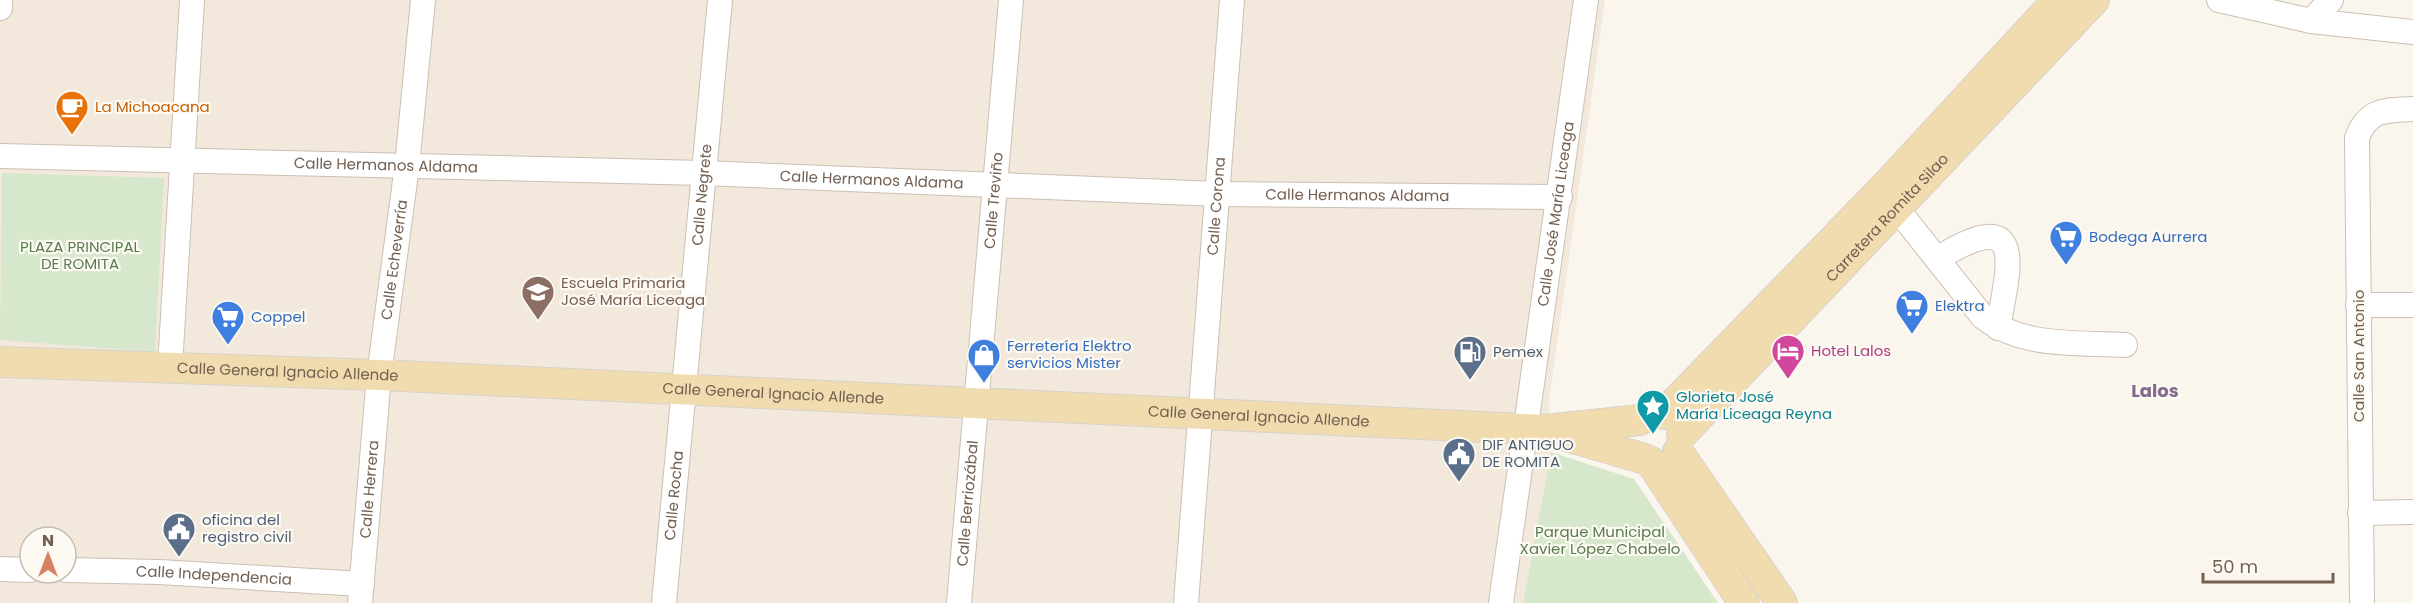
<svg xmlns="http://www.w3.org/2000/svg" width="2413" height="603" font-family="Poppins,sans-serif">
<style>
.residential{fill:#f2e9dc;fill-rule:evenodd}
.park{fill:#d6e7cc}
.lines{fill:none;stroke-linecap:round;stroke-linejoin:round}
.minor-casing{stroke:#ccbfb3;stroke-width:26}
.major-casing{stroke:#d8d2cf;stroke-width:32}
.minor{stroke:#fff;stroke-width:24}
.major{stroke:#f0dcae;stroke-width:30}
.labels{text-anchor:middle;stroke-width:4.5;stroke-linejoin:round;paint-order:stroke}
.food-label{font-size:15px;fill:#c56008;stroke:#fdfaf3;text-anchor:start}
.street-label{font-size:15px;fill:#746052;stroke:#fdfaf3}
.shop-label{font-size:15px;fill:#366cbe;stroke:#fdfaf3;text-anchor:start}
.park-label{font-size:15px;fill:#597d4e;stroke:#fdfaf3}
.education-label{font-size:15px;fill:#785e54;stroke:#fdfaf3;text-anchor:start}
.hotel-label{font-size:15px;fill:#b23c85;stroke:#fdfaf3;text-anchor:start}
.service-label{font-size:15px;fill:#4e5e75;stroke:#fdfaf3;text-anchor:start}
.culture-label{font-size:15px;fill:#0d838f;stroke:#fdfaf3;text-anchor:start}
.quarter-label{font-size:18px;font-weight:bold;fill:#856a8e;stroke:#fdfaf3}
</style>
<rect width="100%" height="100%" fill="#fbf6ed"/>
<path class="residential" d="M0 0H1605L1549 401 1551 452 1523 603H0ZM30 537H66V573H30Z"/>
<path class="park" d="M2 173 164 178 155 352 0 340Z
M1551 452 1634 479 1718 603H1523Z"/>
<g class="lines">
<g class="minor-casing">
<g id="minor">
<path d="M2219 0 2311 21 2413 32"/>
<path d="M0 8V0"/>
<path d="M2311 21 2331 0"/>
<path id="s1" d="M0 156 703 173 1217 194 1560 197"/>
<path d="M1886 195 1983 317C2023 348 2077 342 2125 345"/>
<path d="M1937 259C2028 202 2009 266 1998 328"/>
<path d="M2358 305H2413"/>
<path d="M170 366 192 0"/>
<path d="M2360 513 2413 512"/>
<path d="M0 569 30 570"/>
<path id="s2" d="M66 570 159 572 362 584"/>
<path id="s3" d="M360 603 379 375 407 166 423 0"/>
<path id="s4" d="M664 603 720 0"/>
<path id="s5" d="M959 603 1011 0"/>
<path id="s6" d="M1186 603 1232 0"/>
<path id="s7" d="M1501 603 1586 0"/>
<path d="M2362 603 2357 138C2368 109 2385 110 2413 109"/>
</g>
</g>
<g class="major-casing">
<g id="major">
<path id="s8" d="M0 362 379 375 1545 430 1640 420"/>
<path d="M1664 414 1882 190 2058 0"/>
<path d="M1559 434 1645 459"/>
<path id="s9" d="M1682 434 2094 0"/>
<path d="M1678 452 1782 603"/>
<path d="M1651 462 1744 603"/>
</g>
</g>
<use href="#minor" class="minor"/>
<use href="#major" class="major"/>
</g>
<defs>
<g id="cafe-pin" transform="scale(1.725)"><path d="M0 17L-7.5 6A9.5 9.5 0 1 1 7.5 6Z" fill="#e8710a" stroke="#fdfaf3"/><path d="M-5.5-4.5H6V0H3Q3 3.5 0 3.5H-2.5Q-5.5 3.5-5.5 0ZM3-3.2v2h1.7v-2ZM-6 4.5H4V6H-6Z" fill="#fff"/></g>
<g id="supermarket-pin" transform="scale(1.725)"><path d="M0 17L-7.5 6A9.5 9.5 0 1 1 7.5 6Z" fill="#3f7fe0" stroke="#fdfaf3"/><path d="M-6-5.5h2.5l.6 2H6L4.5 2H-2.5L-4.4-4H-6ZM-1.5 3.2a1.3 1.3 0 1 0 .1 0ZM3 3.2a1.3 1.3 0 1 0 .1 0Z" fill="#fff"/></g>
<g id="school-pin" transform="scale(1.725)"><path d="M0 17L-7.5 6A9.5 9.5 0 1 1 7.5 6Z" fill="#8d6e63" stroke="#fdfaf3"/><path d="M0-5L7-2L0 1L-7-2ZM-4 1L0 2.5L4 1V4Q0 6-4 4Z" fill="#fff"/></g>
<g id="hotel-pin" transform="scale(1.725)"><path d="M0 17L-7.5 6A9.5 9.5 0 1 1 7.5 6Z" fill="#d1479c" stroke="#fdfaf3"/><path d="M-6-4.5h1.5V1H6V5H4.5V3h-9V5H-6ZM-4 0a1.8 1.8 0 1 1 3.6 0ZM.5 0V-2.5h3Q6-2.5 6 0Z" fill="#fff"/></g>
<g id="fuel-pin" transform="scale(1.725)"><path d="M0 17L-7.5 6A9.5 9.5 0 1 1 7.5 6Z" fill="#5c6f8a" stroke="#fdfaf3"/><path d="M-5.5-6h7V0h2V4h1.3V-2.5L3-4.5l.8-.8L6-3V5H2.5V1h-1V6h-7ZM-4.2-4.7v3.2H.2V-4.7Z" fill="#fff"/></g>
<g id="shop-pin" transform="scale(1.725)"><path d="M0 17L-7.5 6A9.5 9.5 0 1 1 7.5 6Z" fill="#3f7fe0" stroke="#fdfaf3"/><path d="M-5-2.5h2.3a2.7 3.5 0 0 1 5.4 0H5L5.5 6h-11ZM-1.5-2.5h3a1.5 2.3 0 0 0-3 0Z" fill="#fff"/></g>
<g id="sight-pin" transform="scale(1.725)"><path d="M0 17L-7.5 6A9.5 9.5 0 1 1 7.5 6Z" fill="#0f9aa8" stroke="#fdfaf3"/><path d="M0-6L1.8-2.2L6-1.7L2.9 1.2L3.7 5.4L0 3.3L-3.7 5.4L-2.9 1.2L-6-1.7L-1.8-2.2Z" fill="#fff"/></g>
<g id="civic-pin" transform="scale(1.725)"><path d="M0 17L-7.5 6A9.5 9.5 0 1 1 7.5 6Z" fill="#5c6f8a" stroke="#fdfaf3"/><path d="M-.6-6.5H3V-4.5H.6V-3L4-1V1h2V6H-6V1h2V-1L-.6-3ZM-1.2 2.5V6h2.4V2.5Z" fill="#fff"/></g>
</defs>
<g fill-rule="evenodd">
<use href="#cafe-pin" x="72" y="107"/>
<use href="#supermarket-pin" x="2066" y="237"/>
<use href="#school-pin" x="538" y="292"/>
<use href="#supermarket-pin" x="1912" y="306"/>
<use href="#supermarket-pin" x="228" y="317"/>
<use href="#hotel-pin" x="1788" y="351"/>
<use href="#fuel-pin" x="1470" y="352"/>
<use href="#shop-pin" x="984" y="355"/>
<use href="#sight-pin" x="1653" y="406"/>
<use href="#civic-pin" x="1459" y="454"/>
<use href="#civic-pin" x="179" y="529"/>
</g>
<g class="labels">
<g class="food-label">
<text x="95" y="112">La Michoacana</text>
</g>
<g class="street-label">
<text dy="5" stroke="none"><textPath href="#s1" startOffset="386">Calle Hermanos Aldama</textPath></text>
<text dy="5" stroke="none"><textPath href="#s1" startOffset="872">Calle Hermanos Aldama</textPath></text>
<text dy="5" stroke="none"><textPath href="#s4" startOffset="410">Calle Negrete</textPath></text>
<text dy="5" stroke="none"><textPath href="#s1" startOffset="1358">Calle Hermanos Aldama</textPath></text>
<text dy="5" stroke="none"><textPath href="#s5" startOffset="404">Calle Treviño</textPath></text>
<text dy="5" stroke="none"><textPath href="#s6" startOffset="398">Calle Corona</textPath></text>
<text dy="5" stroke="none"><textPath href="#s7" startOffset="393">Calle José María Liceaga</textPath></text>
<text dy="5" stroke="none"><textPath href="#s9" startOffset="298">Carretera Romita Silao</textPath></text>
<text dy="5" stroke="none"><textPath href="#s3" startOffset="345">Calle Echeverría</textPath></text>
<text transform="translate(2359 356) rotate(-90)" y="5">Calle San Antonio</text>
<text dy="5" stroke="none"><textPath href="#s8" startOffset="288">Calle General Ignacio Allende</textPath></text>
<text dy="5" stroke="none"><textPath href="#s8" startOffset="774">Calle General Ignacio Allende</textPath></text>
<text dy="5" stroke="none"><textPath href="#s8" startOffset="1260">Calle General Ignacio Allende</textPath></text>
<text dy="5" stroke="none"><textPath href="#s3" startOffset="114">Calle Herrera</textPath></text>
<text dy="5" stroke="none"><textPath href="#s4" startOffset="108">Calle Rocha</textPath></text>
<text dy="5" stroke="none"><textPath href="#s5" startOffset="100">Calle Berriozábal</textPath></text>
<text dy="5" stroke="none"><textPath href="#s2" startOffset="148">Calle Independencia</textPath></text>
</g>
<g class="shop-label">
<text x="2089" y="242">Bodega Aurrera</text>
<text x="1935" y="311">Elektra</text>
<text x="251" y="322">Coppel</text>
<text x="1007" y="351">Ferretería Elektro<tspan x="1007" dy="17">servicios Mister</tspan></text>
</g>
<g class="park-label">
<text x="80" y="252">PLAZA PRINCIPAL<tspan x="80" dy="17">DE ROMITA</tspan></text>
<text x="1600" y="537">Parque Municipal<tspan x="1600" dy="17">Xavier López Chabelo</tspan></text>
</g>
<g class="education-label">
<text x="561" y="288">Escuela Primaria<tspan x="561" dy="17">José María Liceaga</tspan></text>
</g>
<g class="hotel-label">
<text x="1811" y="356">Hotel Lalos</text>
</g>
<g class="service-label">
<text x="1493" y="357">Pemex</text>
<text x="1482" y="450">DIF ANTIGUO<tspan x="1482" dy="17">DE ROMITA</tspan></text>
<text x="202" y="525">oficina del<tspan x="202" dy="17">registro civil</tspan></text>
</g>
<g class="culture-label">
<text x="1676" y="402">Glorieta José<tspan x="1676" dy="17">María Liceaga Reyna</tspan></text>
</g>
<g class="quarter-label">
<text x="2155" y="397">Lalos</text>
</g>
</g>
<g transform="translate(48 555)"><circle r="28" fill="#fdfaf3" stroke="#c6bcb3" stroke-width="1.5"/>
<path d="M0-4.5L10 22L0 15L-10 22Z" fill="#d58262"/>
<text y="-9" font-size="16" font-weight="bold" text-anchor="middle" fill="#746052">N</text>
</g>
<path d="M2203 573v9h130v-9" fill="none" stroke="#746052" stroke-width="3"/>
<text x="2212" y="573" font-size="18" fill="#746052" stroke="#fdfaf3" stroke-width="4.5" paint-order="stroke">50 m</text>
</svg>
